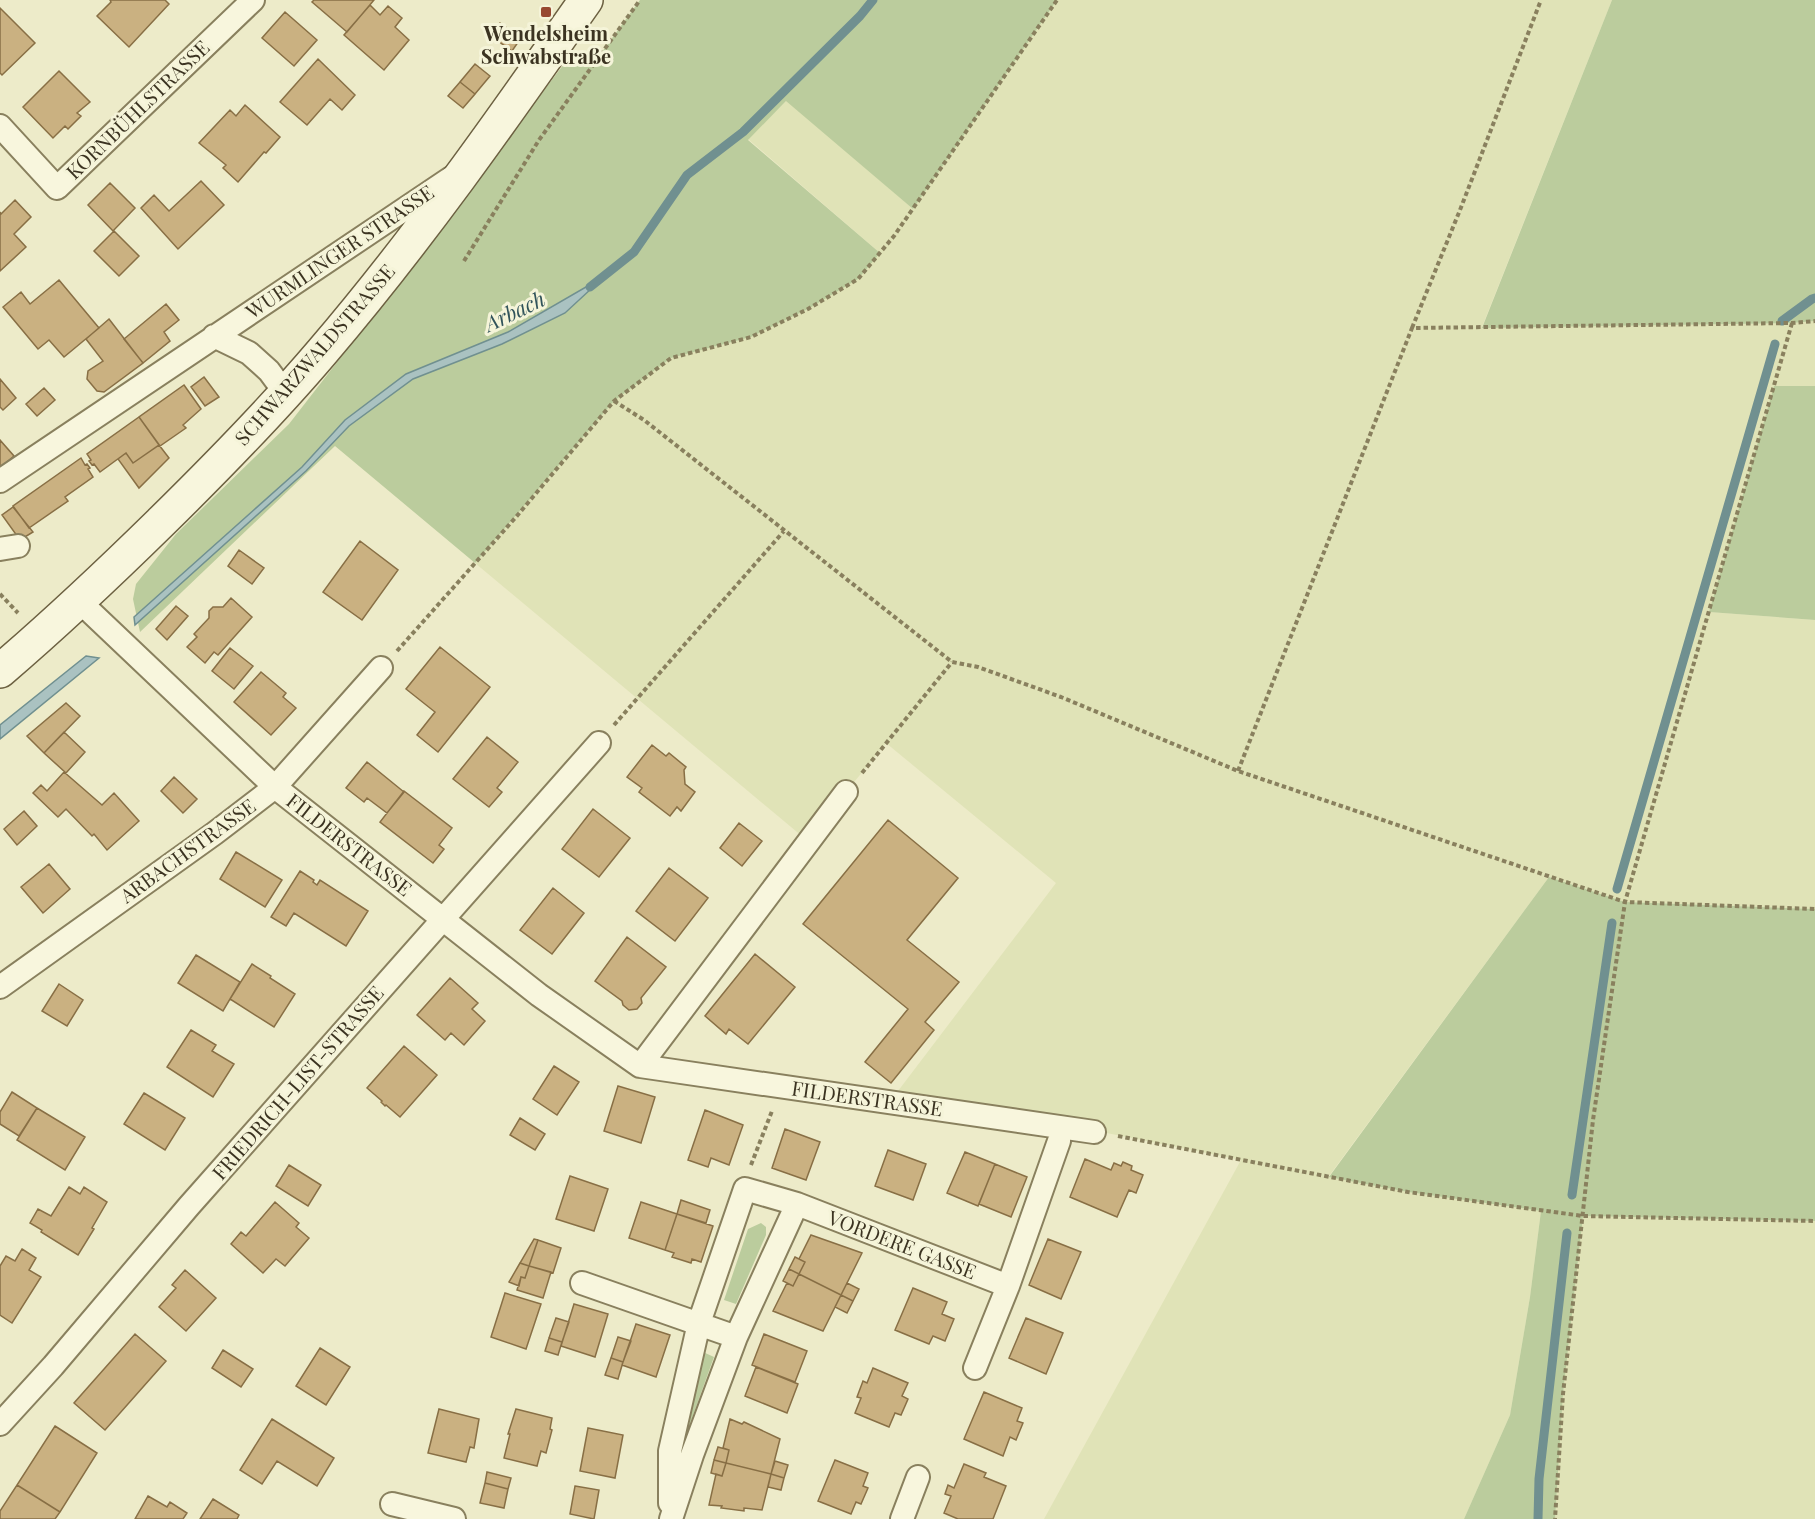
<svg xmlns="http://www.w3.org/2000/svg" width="1815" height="1519" font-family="'Playfair Display',serif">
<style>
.farmland{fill:#e0e3b7}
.green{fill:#bbcc9d}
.water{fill:#aac2c1;stroke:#709090;stroke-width:1.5}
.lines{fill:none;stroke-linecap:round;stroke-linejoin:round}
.stream{stroke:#709090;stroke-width:9}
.building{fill:#cab181;stroke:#886f45;stroke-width:1.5}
.street-casing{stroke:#89805e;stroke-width:26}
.secondary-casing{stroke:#6c6041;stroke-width:36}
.path{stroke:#89805e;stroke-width:4;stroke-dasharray:4.5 3;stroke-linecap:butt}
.street{stroke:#f8f6dd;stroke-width:22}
.secondary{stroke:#f8f6dd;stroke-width:33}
.poi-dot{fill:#974830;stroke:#f5f4d9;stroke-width:2}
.labels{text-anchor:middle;stroke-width:6;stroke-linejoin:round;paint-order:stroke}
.poi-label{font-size:20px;font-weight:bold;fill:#3b3321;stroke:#f5f4d9}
.street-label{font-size:20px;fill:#3b3321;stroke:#f5f4d9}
.water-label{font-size:21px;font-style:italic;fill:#31535a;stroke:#f5f4d9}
</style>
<rect width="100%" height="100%" fill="#edebc9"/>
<path class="farmland" d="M1057 0H1612L1482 327 1792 323 1815 321V386H1774L1709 612 1815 620V909L1625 902 1549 877 1329 1176 1408 1192 1541 1211 1530 1297 1510 1415 1464 1519H1044L1241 1160 898 1091 1056 883 886 743 846 792 809 842 475 563 614 401 671 358 751 337 808 309 880 253 748 139 787 100 913 209Z
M1583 1216 1815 1221V1519H1555L1563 1394Z"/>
<path class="green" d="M640 0H1057L913 209 786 101 748 140 880 253 858 279 808 309 751 337 671 358 614 401 475 563 335 446 140 632 133 599 136 584 176 534 289 424 376 312 573 52 591 67Z
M1612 0H1815V321L1792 323 1482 328Z
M1774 386H1815V620L1709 612Z
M1549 877 1625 902 1815 909V1221L1583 1216 1563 1394 1555 1519H1464L1510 1415 1530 1297 1541 1211 1408 1192 1329 1177Z
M761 1223 766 1227V1235L736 1304 724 1300 748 1229Z
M703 1352 714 1357 682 1446Z"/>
<path class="water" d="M605 276 565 313 502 344 413 379 349 426 306 471 135 625 134 617 302 467 345 420 406 374 508 332Z
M86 656 99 658 0 739V725Z"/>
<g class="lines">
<path class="stream" d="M590 287 634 252 687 175 743 132 860 16 873 0
M1782 321 1812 299 1815 298
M1617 889 1775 344
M1572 1195 1612 923
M1538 1519 1539 1479 1567 1233"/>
</g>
<path class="building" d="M110 0H165L169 4 129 47 97 16 111 2Z
M314 0H374L347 32 312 2Z
M370 5 380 15 388 6 402 18 395 27 409 40 384 70 344 35Z
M0 8 35 43 2 75 0 73Z
M285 12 317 40 294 66 262 38Z
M500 23 521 38 512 51 491 36Z
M318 59 355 95 342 110 330 99 307 125 280 102Z
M475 64 490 76 475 94 460 82Z
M59 71 90 102 77 113 81 116 68 129 65 126 53 138 23 107Z
M460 82 475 94 463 108 448 96Z
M245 105 280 137 266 153 264 152 238 182 223 168 226 165 199 143 230 110 236 116Z
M201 181 224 205 178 249 141 208 154 195 169 211Z
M110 183 135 208 113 231 88 205Z
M15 200 31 217 14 234 26 247 0 271V212L1 214Z
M114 231 139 256 119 276 94 251Z
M59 280 99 328 64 357 49 340 38 349 3 307 21 292 30 304Z
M166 304 179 320 164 332 170 341 143 363 124 339Z
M109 319 143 363 104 392 97 391 87 379 88 371 103 361 86 339Z
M204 377 219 397 205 406 191 387Z
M0 379 16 398 3 410 0 407Z
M184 385 201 409 183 425 186 428 160 446 139 417Z
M44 388 55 400 37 416 26 404Z
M139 417 159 445 133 463 126 453 100 472 94 464 92 465 89 461 91 460 87 454Z
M0 440 14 456 0 468Z
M159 445 169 458 139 488 118 459 126 453 133 463Z
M81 458 85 465 87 464 90 468 88 469 93 477 65 497 68 501 29 528 13 506Z
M13 507 33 532 20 540 2 515Z
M360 541 398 570 362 620 323 592Z
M239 550 264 568 252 584 228 566Z
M231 598 252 617 218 655 214 652 205 663 187 647 197 637 194 634 209 618V611L213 607H223Z
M176 606 188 616 167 640 156 629Z
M440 647 490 687 438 752 417 735 435 712 406 689Z
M230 648 253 666 234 689 212 671Z
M261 672 286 693 283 697 296 708 271 735 234 702Z
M66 703 80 716 44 753 27 736Z
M64 732 85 752 66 773 44 753Z
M487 737 518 762 497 788 502 792 489 807 453 779Z
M652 745 666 756 669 753 686 767 684 770 685 784 695 792 681 811 677 807 670 816 639 792 642 788 627 777Z
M367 762 404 792 387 813 367 798 364 802 346 788Z
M64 772 102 805 114 793 139 821 107 850 94 834 92 836 66 809 58 817 33 793 41 785 47 791Z
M174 777 197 799 183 813 161 791Z
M404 791 452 828 439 845 444 849 433 863 380 822Z
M593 809 630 838 599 877 562 849Z
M24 811 37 826 17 845 4 829Z
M888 820 958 878 907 940 959 982 925 1022 934 1030 891 1083 865 1062 908 1009 803 924Z
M739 823 762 841 742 866 720 848Z
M236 852 282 880 265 907 220 879Z
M49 864 70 889 43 913 21 887Z
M669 868 708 898 675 941 636 911Z
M300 871 314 880 313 882 317 885 320 880 368 911 346 946 294 913 286 926 271 917Z
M553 888 584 913 552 954 520 930Z
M627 937 666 967 641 998 642 1003 637 1009 629 1010 623 1005 622 1001 595 981Z
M755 954 795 987 748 1044 729 1029 726 1034 705 1016Z
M196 955 240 982 223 1011 178 983Z
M252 964 271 976 270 978 295 994 274 1027 230 999Z
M450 978 478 1003 472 1009 485 1021 464 1045 451 1033 445 1040 417 1015Z
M59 984 83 1000 67 1026 42 1011Z
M191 1030 216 1045 212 1051 234 1064 213 1097 167 1067Z
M404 1046 437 1075 400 1117 386 1105 385 1106 381 1102 382 1101 367 1088Z
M554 1066 579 1082 557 1115 533 1099Z
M618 1086 655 1097 641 1143 604 1131Z
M12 1092 37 1108 19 1136 0 1124V1112Z
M144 1093 185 1118 165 1150 124 1124Z
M37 1108 85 1137 65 1170 17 1140Z
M705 1110 743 1125 729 1165 711 1158 708 1167 688 1160Z
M520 1118 545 1134 535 1150 510 1135Z
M785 1129 820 1142 806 1180 772 1168Z
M888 1150 926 1164 913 1200 875 1186Z
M965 1152 995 1164 978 1206 947 1193Z
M1085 1159 1111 1170 1114 1163 1121 1166 1123 1162 1132 1166 1131 1170 1143 1175 1136 1193 1129 1190 1117 1217 1070 1197Z
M995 1164 1027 1177 1011 1217 979 1204Z
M289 1165 321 1185 308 1206 276 1186Z
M570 1176 608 1189 594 1231 556 1219Z
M69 1187 80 1194 84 1187 107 1202 92 1228 94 1229 78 1255 41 1232 42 1230 30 1223 38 1209 51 1216Z
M681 1200 710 1210 706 1223 677 1214Z
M275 1202 299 1223 296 1227 309 1238 285 1266 276 1259 263 1273 231 1244 241 1232 246 1236Z
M641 1202 677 1214 665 1250 629 1238Z
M677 1214 713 1226 701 1262 692 1259 691 1263 672 1257 674 1253 665 1250Z
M811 1235 862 1253 841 1295 799 1274 805 1262 799 1259Z
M534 1239 538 1240 529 1266 520 1263Z
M1048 1239 1081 1252 1061 1299 1029 1285Z
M538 1240 561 1248 553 1273 529 1266Z
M22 1249 36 1258 29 1270 41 1277 12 1323 0 1315V1266L6 1256 15 1261Z
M795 1257 805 1262 799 1274 789 1269Z
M520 1263 529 1266 525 1278 521 1277 519 1286 509 1282Z
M529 1266 551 1272 543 1298 517 1290 521 1277 525 1278Z
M789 1269 799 1274 793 1286 783 1281Z
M185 1270 216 1298 186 1331 159 1307 176 1288 172 1285Z
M799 1274 841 1295 823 1331 773 1311 787 1283 793 1286Z
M847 1283 859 1289 853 1301 841 1295Z
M913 1288 947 1302 942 1314 954 1319 945 1341 933 1336 929 1344 895 1330Z
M505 1293 541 1304 526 1349 491 1337Z
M841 1295 853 1301 847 1313 835 1307Z
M574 1304 608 1314 595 1357 561 1346Z
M556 1318 569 1322 562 1342 549 1338Z
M1026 1318 1063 1333 1046 1374 1009 1358Z
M636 1324 670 1335 656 1377 622 1365Z
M135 1334 166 1361 105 1430 74 1403Z
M764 1334 807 1351 795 1382 752 1365Z
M618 1337 631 1341 623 1362 611 1358Z
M549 1338 562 1342 558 1355 545 1351Z
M320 1348 350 1367 326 1405 296 1386Z
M223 1350 253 1369 241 1387 212 1368Z
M611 1358 623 1362 618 1379 605 1375Z
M756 1367 798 1384 787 1413 745 1396Z
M873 1368 908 1383 902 1396 908 1399 901 1415 895 1413 889 1427 855 1413 861 1398 857 1397 863 1381 867 1383Z
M984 1392 1022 1408 1017 1421 1023 1423 1016 1440 1010 1437 1003 1456 964 1439Z
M439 1409 479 1419 474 1448 470 1447 466 1462 428 1453Z
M516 1409 552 1418 550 1429 552 1430 546 1453 541 1451 537 1466 504 1458 510 1434H508Z
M272 1419 334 1458 317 1486 277 1461 262 1484 240 1470Z
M730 1419 742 1424 744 1422 780 1439 771 1474 726 1463 729 1450 723 1448Z
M55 1426 97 1453 60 1512 17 1485Z
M588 1428 623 1435 615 1478 580 1471Z
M718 1447 729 1450 726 1463 714 1460Z
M714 1460 726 1463 722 1476 711 1473Z
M835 1460 868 1473 863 1486 868 1488 861 1504 856 1502 851 1514 818 1501Z
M775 1461 788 1465 784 1478 771 1474Z
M726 1463 771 1474 762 1510 744 1508V1511L721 1508 722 1506 709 1505 716 1474 722 1476Z
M964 1464 986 1473 984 1477 1006 1486 993 1519H958L944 1513 951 1496 945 1494 948 1485 954 1488Z
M487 1472 511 1478 508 1489 485 1483Z
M771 1474 784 1478 781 1490 768 1487Z
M485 1483 508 1489 504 1508 480 1503Z
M17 1485 60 1512 55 1519H0V1511Z
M575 1486 599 1490 594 1519 570 1514Z
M148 1496 167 1507 170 1502 187 1513 183 1519H135Z
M213 1499 239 1515 237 1519H200Z"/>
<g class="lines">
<g class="street-casing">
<path id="street" d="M0 126 57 188 253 0
M214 336 249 353 269 371 286 394
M0 481 451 178
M0 549 18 546
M78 600 275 787 539 995 640 1066 1094 1132
M0 987 215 833 275 787 381 668
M640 1066 846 792
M582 1283 736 1337
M975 1368 1008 1286 1059 1141
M0 1424 53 1366 189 1206 599 743
M670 1503V1451L699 1323 745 1189 797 1204
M392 1504 454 1519
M671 1519 692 1455 736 1337 797 1204 1008 1286
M902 1519 918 1477"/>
</g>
<g class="secondary-casing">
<path id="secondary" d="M0 671C55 624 108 574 160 523 216 468 271 412 322 352 417 241 502 120 586 0"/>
</g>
<path class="path" d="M464 261 539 140 640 0
M1792 323 1625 902 1815 909
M1412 328 1460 210 1541 0
M614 401 644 420 952 662 978 667 1061 697 1238 771 1625 902 1593 1120 1563 1394 1555 1519
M0 594 18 613
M397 651 516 517 614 401 671 358 751 337 808 309 858 279 894 236 1057 0
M614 725 784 531
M1238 771 1412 328 1792 323 1815 321
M862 773 952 662
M1118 1136 1408 1192 1583 1216 1815 1221
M751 1165 772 1111"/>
<use href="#street" class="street"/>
<use href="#secondary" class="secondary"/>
</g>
<rect class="poi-dot" x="540" y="6" width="12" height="12" rx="3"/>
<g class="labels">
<g class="poi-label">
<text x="546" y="41">Wendelsheim<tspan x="546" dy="23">Schwabstraße</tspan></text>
</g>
<g class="street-label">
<text transform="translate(138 110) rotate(-44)" y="7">KORNBÜHLSTRASSE</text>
<text transform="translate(340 252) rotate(-34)" y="7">WURMLINGER STRASSE</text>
<text transform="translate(315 355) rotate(-49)" y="7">SCHWARZWALDSTRASSE</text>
<text transform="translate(349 845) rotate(38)" y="7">FILDERSTRASSE</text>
<text transform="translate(188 851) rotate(-36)" y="7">ARBACHSTRASSE</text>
<text transform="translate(298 1083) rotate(-49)" y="7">FRIEDRICH-LIST-STRASSE</text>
<text transform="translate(867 1099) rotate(8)" y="7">FILDERSTRASSE</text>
<text transform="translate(902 1245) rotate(21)" y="7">VORDERE GASSE</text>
</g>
<g class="water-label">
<text transform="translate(515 312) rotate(-26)" y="7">Arbach</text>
</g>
</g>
</svg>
